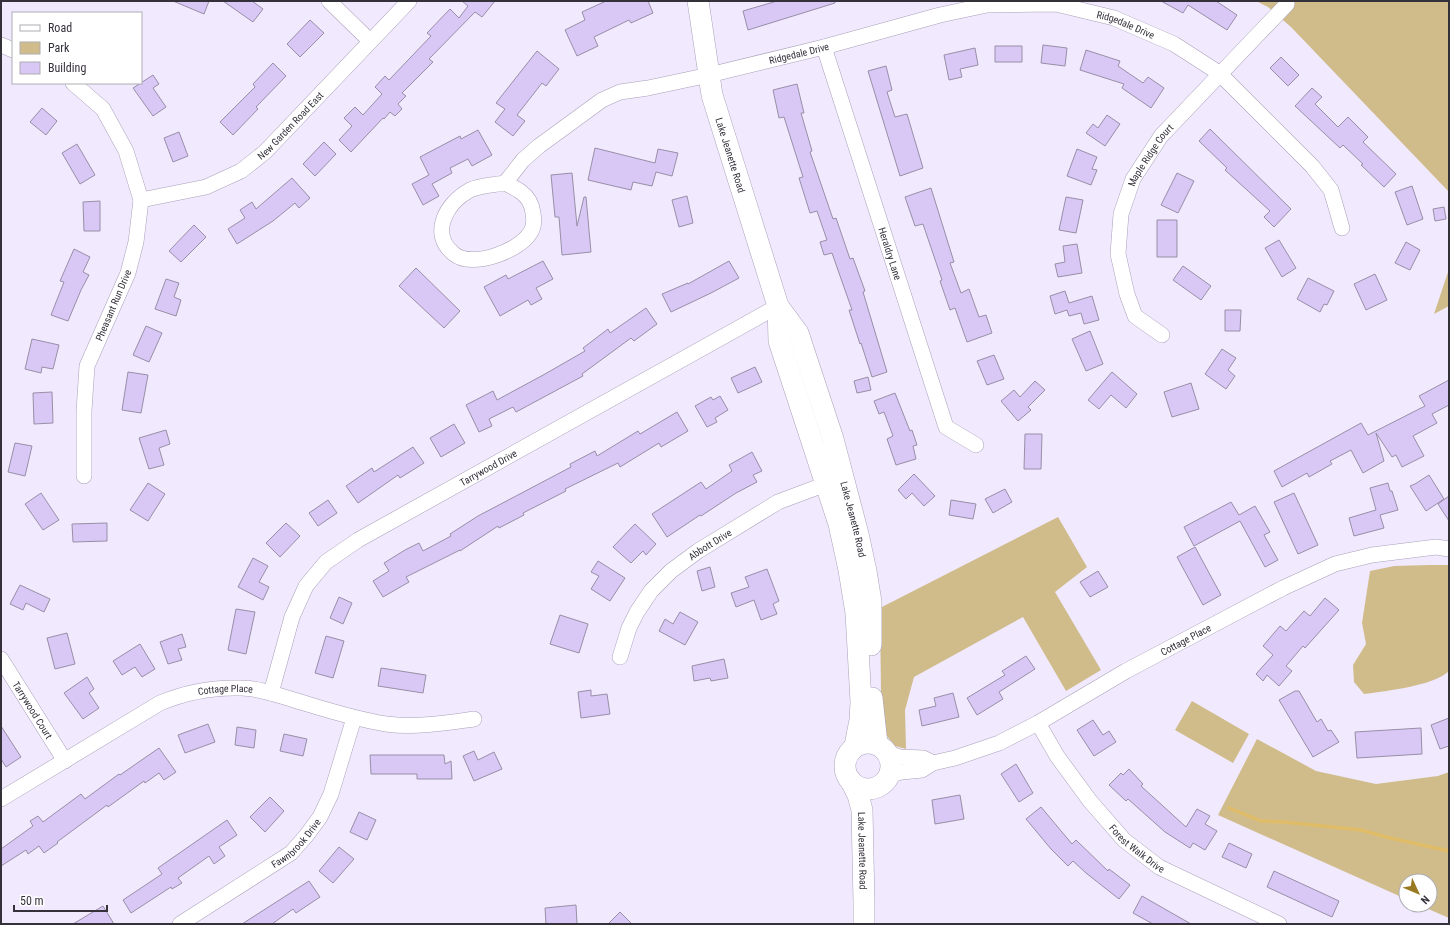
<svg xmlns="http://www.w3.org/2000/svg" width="1450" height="925" font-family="'Roboto Condensed',sans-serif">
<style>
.green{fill:#d0bc8b}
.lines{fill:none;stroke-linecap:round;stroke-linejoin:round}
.stream{stroke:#dfbc67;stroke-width:3.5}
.building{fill:#d9c7f6;stroke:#988fa7}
.street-casing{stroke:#aaa0b9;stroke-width:16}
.secondary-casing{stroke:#aaa0b9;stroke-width:22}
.street{stroke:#fff;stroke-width:15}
.secondary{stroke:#fff;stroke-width:21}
.labels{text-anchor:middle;stroke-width:4;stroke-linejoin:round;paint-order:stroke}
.street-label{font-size:10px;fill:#35313b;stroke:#fff}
</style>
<rect width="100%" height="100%" fill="#f1e9fe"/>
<path class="green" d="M1256 1H1449V192L1291 27 1268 7Z
M1449 269V306L1434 314Z
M1058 517 1087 567 1055 592 1101 670 1066 691 1023 617 914 677 905 710 906 749 895 746 887 736 883 716 881 694 880 608Z
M1429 565H1449V671C1433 686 1387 691 1364 694L1354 682 1353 665 1366 644 1362 623 1370 571 1394 566Z
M1192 701 1249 734 1233 763 1175 730Z
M1257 739 1316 771 1376 784 1438 776 1449 772V918L1419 905H1430V881H1406V899L1218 815Z"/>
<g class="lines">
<path class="stream" d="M1229 808 1261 821 1284 822 1361 830 1390 838 1449 851"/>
</g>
<path class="building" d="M173 1H209L204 14Z
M223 1H252L263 9 253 22Z
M462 1H495L482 17 475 12 429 59 433 62 402 93 406 96 398 104 402 109 395 116 390 112 384 119 383 118 351 152 339 140 352 126 344 118 355 107 363 115 382 94 375 87 385 76 389 80 431 36 427 33 450 9 459 18 468 6Z
M606 1H648L653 13 631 23 629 20 594 37 598 46 577 56 565 30 585 20 582 12Z
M777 1H835V3L748 30 743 11Z
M1161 1H1216L1237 15 1227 30 1188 5 1183 13Z
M310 20 324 33 300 57 287 44Z
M1043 45 1067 48 1065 66 1041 63Z
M995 46H1022V62H995Z
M975 48 978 65 960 69 962 77 949 80 944 55Z
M1086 50 1120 61 1118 66 1143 83 1148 77 1164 88 1151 108 1122 88 1124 84 1080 70Z
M537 51 559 69 546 86 542 83 517 115 525 121 513 136 495 122 505 109 496 103Z
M1281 57 1299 75 1288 86 1270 68Z
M273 63 286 76 256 107 258 109 233 135 220 122 255 87 253 84Z
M886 66 892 90 887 92 895 117 907 114 923 168 900 176 868 71Z
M153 75 159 84 153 88 166 107 153 116 133 88Z
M797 84 804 113H801L812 151 810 152 833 219 836 218 850 259 853 258 865 291 863 292 887 372 872 377 861 343 860 344 849 310H852L832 253 824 255 820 242 827 240 817 211 810 213 799 178 803 177 784 117 779 118 773 90Z
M1312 88 1322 97 1315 104 1338 127 1348 117 1368 137 1363 142 1396 174 1384 187 1361 165 1363 164 1343 145 1340 148 1295 106Z
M42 108 57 121 46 135 30 122Z
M1107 115 1120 124 1105 146 1086 133 1093 124 1098 128Z
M1210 129 1291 209 1274 227 1264 217 1270 211 1225 170 1227 168 1199 141Z
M478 130 492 155 472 166 468 159 450 168 452 173 432 184 439 196 423 205 412 184 429 175 420 157 460 136 461 139Z
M179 132 188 156 173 162 164 138Z
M324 142 336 154 315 176 303 164Z
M77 144 95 175 80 184 62 153Z
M595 148 655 163 658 149 678 153 672 176 656 172 652 186 633 182 631 190 588 180Z
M1077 149 1097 157 1092 169 1097 170 1091 185 1067 176Z
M572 173 577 226 584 197H586L591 252 562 255 559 217H555L551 175Z
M1177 173 1194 181 1178 213 1161 205Z
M292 178 310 198 299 208 295 203 273 221 237 244 228 229 245 218 240 210 252 202 256 209Z
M1412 186 1423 219 1407 225 1395 192Z
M931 188 954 262 950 263 961 293 969 289 979 317 986 315 992 333 967 342 955 308 950 310 940 281 942 280 923 224 915 226 905 197Z
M687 196 693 223 679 227 672 200Z
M1066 197 1083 200 1076 233 1059 230Z
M100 201V231H84L83 202Z
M1444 207 1446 219 1435 221 1433 209Z
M1157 220H1177V257H1157Z
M194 225 206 237 181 262 169 251Z
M1279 240 1296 268 1282 277 1265 248Z
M1406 242 1420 250 1410 270 1395 263Z
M1077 244 1082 273 1058 277 1055 264 1065 262 1063 246Z
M74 249 90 257 83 272 89 275 81 290 68 321 51 315 64 282 60 281Z
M543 261 553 279 536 288 542 299 531 305 528 300 500 316 484 287 506 275 508 279Z
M729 261 739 278 711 293 671 312 662 294 688 283V284Z
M1183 266 1211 286 1201 300 1173 280Z
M416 268 460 311 444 328 399 286Z
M1375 274 1387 300 1366 310 1354 284Z
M1308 278 1334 291 1327 305 1324 304 1320 312 1297 299Z
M166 279 179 283 174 297 181 300 176 316 155 309Z
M1065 291 1069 303 1092 296 1099 320 1084 324 1081 313 1069 316 1067 310 1055 314 1050 296Z
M646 308 657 324 634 341 631 338 582 374 583 376 516 412 513 407 489 419 492 426 479 432 466 405 493 391 497 400 545 374 585 351 583 348 608 329 610 333Z
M1225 310H1241L1240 331H1225Z
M146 326 162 333 149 362 133 355Z
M1090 331 1103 364 1086 371 1072 339Z
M32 339 59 345 53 369 42 367 41 373 25 369Z
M1222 349 1236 358 1228 370 1235 376 1226 389 1205 374Z
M994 355 1004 379 987 385 977 361Z
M755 367 762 382 738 393 731 378Z
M128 372 148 375 141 413 122 410Z
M1112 372 1137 394 1126 408 1111 395 1099 409 1088 400Z
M868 377 871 390 857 393 854 381Z
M1449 380V405L1432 414 1437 423 1413 436 1424 456 1402 467 1396 455 1392 457 1376 433 1384 461 1363 473 1351 450 1330 461 1332 464 1309 477 1307 473 1282 487 1274 471 1361 423 1368 435 1425 406 1419 396Z
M1035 381 1045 390 1028 407 1031 410 1018 421 1001 401 1014 390 1020 397Z
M1191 383 1199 409 1172 417 1164 392Z
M52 392 53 423 34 424 33 393Z
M895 393 910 431 912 430 917 445 913 446 916 459 896 465 887 439 893 436 884 412 879 414 874 401Z
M720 396 728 410 715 418 717 422 707 427 695 406 711 397 713 400Z
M677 412 688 431 661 447 659 443 620 467 618 463 565 489 566 491 523 513 524 515 499 528 498 526 460 551V550L406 577 409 582 383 597 373 581 389 571 384 563 405 550 419 543 423 551 451 536 450 534 478 516 571 467 570 464 595 451 597 456 638 431 640 434Z
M454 424 465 443 441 457 430 438Z
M166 430 170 444 159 448 164 465 149 469 139 438Z
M1025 434H1042L1041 469H1024Z
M15 443 32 446 25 476 8 472Z
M413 447 424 463 400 478 398 475 358 503 346 486 372 468 374 472Z
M752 452 762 471 753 475 757 482 736 493 701 516 700 515 667 537 652 514 701 482 706 489 732 471 729 465Z
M914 474 935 496 924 506 912 493 906 499 898 490Z
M1429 475 1444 499 1426 511 1410 486 1415 484Z
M148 483 165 494 148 521 130 510Z
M1388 483 1390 491H1392L1398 510 1380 515 1384 528 1354 536 1349 518 1376 510 1370 488Z
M1005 489 1012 502 993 513 985 499Z
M41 493 59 520 43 530 25 504Z
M1294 493 1318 545 1298 554 1274 502Z
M1449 496V521L1438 504Z
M328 500 337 513 318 526 309 513Z
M951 500 976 504 973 519 949 515Z
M1231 502 1239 515 1255 506 1270 532 1264 535 1278 560 1265 567 1240 521 1194 546 1184 527Z
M107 523V541L73 542 72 524Z
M286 523 300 536 280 557 266 543Z
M635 524 656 544 646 555 643 551 631 563 613 547Z
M1195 547 1221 595 1203 605 1177 557Z
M253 558 268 566 259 582 269 587 263 600 238 587Z
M598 561 625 578 610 601 591 589 599 576 591 572Z
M710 567 715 587 702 591 697 571Z
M767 569 779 601 773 604 777 614 761 620 754 600 736 607 731 593 749 587 745 577Z
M1098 571 1108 587 1090 597 1080 582Z
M20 585 50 599 44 612 26 603 23 610 10 604Z
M339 597 352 603 343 624 330 618Z
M1325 598 1339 610 1305 648 1303 646 1286 666 1292 671 1279 686 1267 675 1263 681 1256 674 1273 655 1263 646 1280 626 1286 631 1304 611 1310 616Z
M236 609 255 612 246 654 228 650Z
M680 612 698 622 685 645 659 631 665 619 673 624Z
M560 615 588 624 579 653 550 644Z
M67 633 75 664 55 669 47 638Z
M182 634 186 647 178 649 182 660 168 664 160 642Z
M326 636 344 641 333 678 315 673Z
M140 644 155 669 142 677 135 667 122 675 113 661Z
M1026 656 1035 669 999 692 1003 699 977 715 967 698 1005 675 1002 671Z
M724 659 728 678 711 681 710 678 694 681 692 666Z
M381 668 426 675 423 693 378 686Z
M87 677 94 689 89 693 99 708 83 719 64 693Z
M591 690V696L607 694 610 714 581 718 578 692Z
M1295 691H1299L1317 722 1321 719 1328 731 1331 730 1339 742 1313 757 1279 700Z
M953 693 959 717 922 726 919 710 936 706 934 698Z
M1449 718V746L1440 749 1431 725Z
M1093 720 1103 735 1109 731 1116 742 1094 756 1077 730Z
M208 724 215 742 185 753 178 735Z
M1 726 21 757 6 767 1 759Z
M237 727 256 730 254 748 235 745Z
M1421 728 1422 754 1357 758 1355 732Z
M284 734 307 739 303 756 280 751Z
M159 748 176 772 164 780 159 773 145 783 144 781 108 807 107 805 57 842 58 843 44 853 39 846 28 854 26 850 1 866V849L33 826 30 821 38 816 43 822 81 794 85 799 119 774 120 775Z
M474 751 478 760 494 752 502 769 474 781 463 756Z
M370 755H444L445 764 451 761 452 779H417V774H371Z
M1016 764 1033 793 1019 802 1001 774Z
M1129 769 1143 784 1141 786 1186 827 1197 809 1210 816 1205 824 1217 831 1205 850 1193 843 1190 848 1165 832 1128 799 1126 801 1109 785 1121 773 1123 775Z
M960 795 964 819 935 824 932 800Z
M270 797 284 811 265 832 250 817Z
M1041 807 1072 844 1076 840 1108 871 1109 869 1130 885 1119 899 1086 873 1073 861 1068 866 1051 849 1026 819Z
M359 812 376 820 367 840 350 832Z
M227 820 237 835 219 847 225 856 214 864 209 856 178 878 182 883 172 889 171 887 131 913 123 900 162 874 158 868Z
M1229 843 1252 854 1246 868 1222 857Z
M339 847 354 859 333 883 319 871Z
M1274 871 1339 901 1332 917 1267 887Z
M309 881 320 897 296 913 293 909 272 924H242Z
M1142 896 1191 924H1153L1133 913Z
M576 905 577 924H546L545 908Z
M103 906 114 924H73Z
M620 912 632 924H608Z"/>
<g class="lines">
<g class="street-casing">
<g id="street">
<path d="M329 1 370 41"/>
<path d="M1 45 13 50"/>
<path id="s1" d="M824 47 946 427 976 445"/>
<path d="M73 83 103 109 126 151 141 200 136 242 128 273 87 366 84 411V476"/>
<path id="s2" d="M505 183C494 185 480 185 470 190 446 203 429 234 454 254 472 269 519 251 530 233 534 228 534 219 533 213 532 205 528 197 521 192 517 189 511 186 505 183L523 160 539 146 602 100 620 92 648 88 709 75 824 47 940 15 987 5 1056 4 1114 18 1174 44 1219 73 1312 166 1331 190 1342 228"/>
<path id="s3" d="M141 200 206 187 241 171 265 152 409 1"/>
<path id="s4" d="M1162 335 1135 316 1127 294 1118 254 1121 214 1133 179 1161 136 1287 4"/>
<path id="s5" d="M620 657 629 628 637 612 651 591 671 571 698 551 778 502 834 481"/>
<path id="s6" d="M1 659 65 761"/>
<path id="s7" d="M271 693 292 617 306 586 326 562 358 540 778 306"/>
<path id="s8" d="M1038 723 1057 756 1090 801 1124 840 1159 867 1279 924"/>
<path d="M888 753 900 757 923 758 933 763"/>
<path id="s9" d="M889 775 902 772 922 770 933 763 955 758 999 743 1038 723 1126 671 1283 588 1335 564 1372 555 1436 547 1449 549"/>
<path id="s10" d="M1 799 160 703C186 692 212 687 241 688 259 688 277 695 294 700 324 709 354 719 386 724 415 728 445 723 474 719"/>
<path id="s11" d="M180 924 291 853 306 836 320 817 331 794 354 718"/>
</g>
</g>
<g class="secondary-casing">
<g id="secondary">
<path id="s12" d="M698 1 712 95 778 306 779 341 839 524 849 570 856 613 861 702 860 720 855 746"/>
<path id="s13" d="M778 306 798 333 833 439 858 534 866 571 871 602V645"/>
<path d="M872 698 877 744"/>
<circle cx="868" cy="766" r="23"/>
<path id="s14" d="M851 781 858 795 862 810 864 903V924"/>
</g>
</g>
<use href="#street" class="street"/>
<use href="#secondary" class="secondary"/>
</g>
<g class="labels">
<g class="street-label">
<text dy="4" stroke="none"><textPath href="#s2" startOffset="931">Ridgedale Drive</textPath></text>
<text dy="4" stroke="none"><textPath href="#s2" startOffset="595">Ridgedale Drive</textPath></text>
<text dy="4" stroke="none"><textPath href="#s3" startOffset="172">New Garden Road East</textPath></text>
<text dy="4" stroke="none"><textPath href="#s12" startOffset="158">Lake Jeanette Road</textPath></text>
<text dy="4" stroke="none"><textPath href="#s4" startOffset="204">Maple Ridge Court</textPath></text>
<text dy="4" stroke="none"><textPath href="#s1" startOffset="217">Heraldry Lane</textPath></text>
<text transform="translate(113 305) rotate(-67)" y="4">Pheasant Run Drive</text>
<text dy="4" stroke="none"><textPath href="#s7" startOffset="332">Tarrywood Drive</textPath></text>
<text dy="4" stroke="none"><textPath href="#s13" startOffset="228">Lake Jeanette Road</textPath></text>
<text dy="4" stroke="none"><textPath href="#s5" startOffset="149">Abbott Drive</textPath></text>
<text dy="4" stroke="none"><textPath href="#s9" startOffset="329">Cottage Place</textPath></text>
<text dy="4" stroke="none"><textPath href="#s10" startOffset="253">Cottage Place</textPath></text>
<text dy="4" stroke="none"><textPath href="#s6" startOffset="60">Tarrywood Court</textPath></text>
<text dy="4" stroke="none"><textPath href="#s11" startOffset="142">Fawnbrook Drive</textPath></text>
<text dy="4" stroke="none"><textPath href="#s8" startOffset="161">Forest Walk Drive</textPath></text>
<text dy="4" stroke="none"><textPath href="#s14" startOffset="72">Lake Jeanette Road</textPath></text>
</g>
</g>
<rect width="1450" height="925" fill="none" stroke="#35313b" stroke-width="4"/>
<rect x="12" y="12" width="130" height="72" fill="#ffffff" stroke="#aeadb1"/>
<rect x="20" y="25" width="20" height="6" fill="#ffffff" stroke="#aeadb1"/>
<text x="48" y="32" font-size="12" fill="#35313b">Road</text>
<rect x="20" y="42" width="20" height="12" fill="#d0bc8b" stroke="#aeadb1"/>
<text x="48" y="52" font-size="12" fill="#35313b">Park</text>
<rect x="20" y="62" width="20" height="12" fill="#d9c7f6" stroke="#aeadb1"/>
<text x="48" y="72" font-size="12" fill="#35313b">Building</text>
<g transform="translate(1418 893) rotate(134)"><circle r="19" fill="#ffffff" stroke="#aeadb1"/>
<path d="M0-3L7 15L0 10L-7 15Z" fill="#997922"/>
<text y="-6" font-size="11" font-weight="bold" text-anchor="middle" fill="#35313b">N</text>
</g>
<path d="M14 905v6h93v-6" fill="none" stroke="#35313b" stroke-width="2"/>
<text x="20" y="905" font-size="12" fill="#35313b" stroke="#ffffff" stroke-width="3" paint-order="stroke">50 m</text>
</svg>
